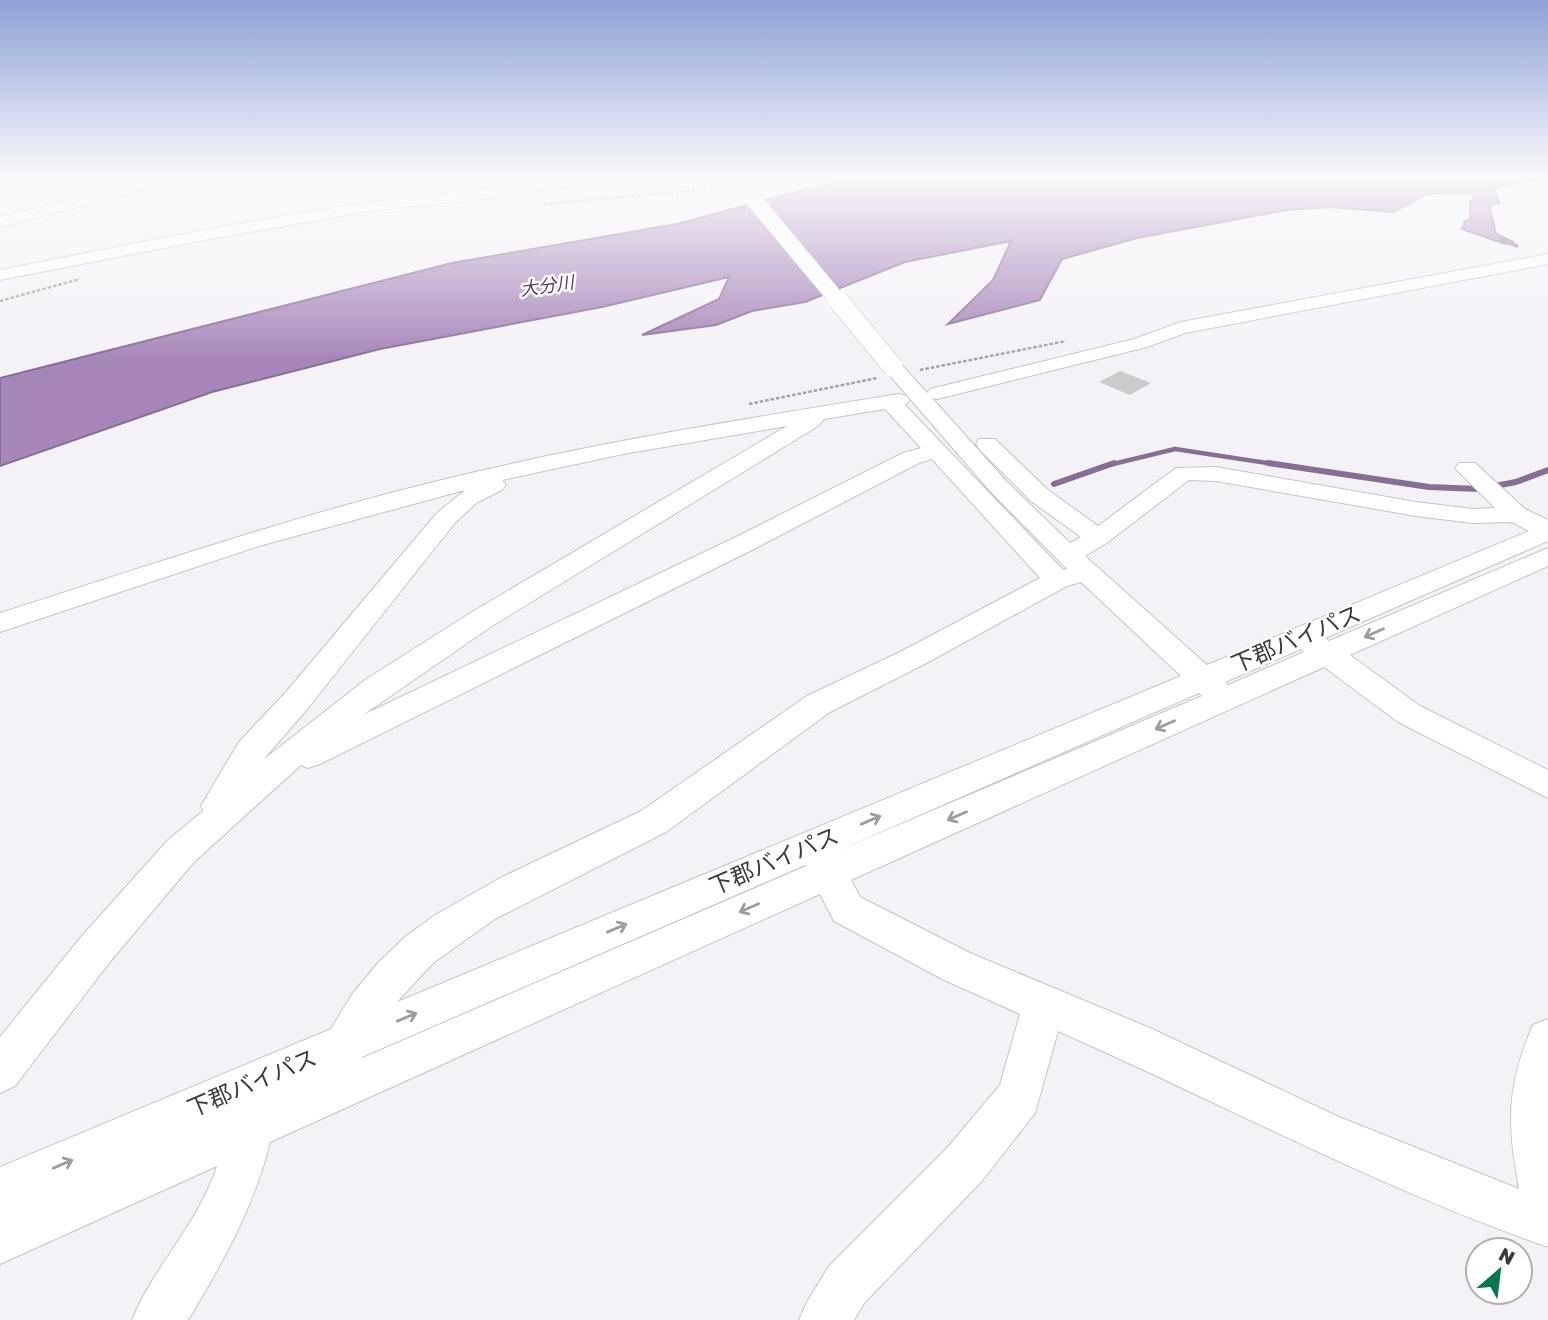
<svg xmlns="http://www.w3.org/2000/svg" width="1548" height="1320" font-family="'Golos Text','Noto Sans JP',sans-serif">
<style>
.water{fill:#a685b9;stroke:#866e94;stroke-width:2}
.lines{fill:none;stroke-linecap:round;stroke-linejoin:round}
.stream-far2{stroke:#866e94;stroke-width:3.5}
.stream-far1{stroke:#866e94;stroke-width:4.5}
.stream{stroke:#866e94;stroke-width:6}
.building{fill:#cdcace}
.minor-casing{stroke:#c7c4c8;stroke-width:2}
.highway-casing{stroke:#a07cb5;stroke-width:2}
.path{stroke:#a3a1a4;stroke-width:2.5;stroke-dasharray:3.5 2;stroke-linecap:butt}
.minor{fill:#fff;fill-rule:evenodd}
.highway{fill:#d7a0f6;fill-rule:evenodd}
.minor-bridge-far1-casing{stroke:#c7c4c8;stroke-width:17;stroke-linecap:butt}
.minor-bridge-casing{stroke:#c7c4c8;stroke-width:21;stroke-linecap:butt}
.minor-bridge-far1{stroke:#fff;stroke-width:16}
.minor-bridge{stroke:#fff;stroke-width:20}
.oneway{stroke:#9d9c9e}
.labels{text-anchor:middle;stroke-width:5;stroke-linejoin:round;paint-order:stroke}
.far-water-label{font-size:18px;font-style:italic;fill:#5d3273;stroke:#fff}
.near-street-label{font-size:23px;fill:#3b3a3c;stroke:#fff}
</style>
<rect width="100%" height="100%" fill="#f5f2f7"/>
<path class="water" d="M872 177H1548L1494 188 1500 203 1489 205 1496 234 1513 242 1505 244 1462 229 1465 221 1470 220V202L1476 198 1470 193 1426 194 1394 212 1329 207 1286 210 1137 238 1062 259 1040 300 948 324 993 280 1011 241 905 262 805 302 752 311 716 325 642 335 719 299 729 277 602 307 380 349 212 392 0 466V378L452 263 677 224 837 181Z"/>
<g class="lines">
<path class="stream-far2" d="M1501 240 1517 246"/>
<path class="stream-far1" d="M1109 465 1175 449 1280 465"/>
<path class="stream" d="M1268 463 1429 487 1479 489 1516 482 1548 470
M1054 484 1114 463"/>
</g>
<path class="building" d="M1120 371 1151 383 1130 395 1099 382Z"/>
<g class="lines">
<g class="minor-casing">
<path id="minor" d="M161 177H184L182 180 0 227V217Z
M575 177H608L601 181 492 198 376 210 199 241 0 280V270C125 246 250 219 376 202 442 193 509 187 575 177Z
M1548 254V264L1185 333 1147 347 937 399 932 398 1006 481 1070 543 1081 537 1031 501 979 449 976 444 979 439H995L1048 490 1098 526 1176 468 1216 467 1416 502 1473 509 1495 508 1455 468 1459 463H1475L1525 509 1548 520V541L1325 638 1329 641 1548 548V566L1350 655 1420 706 1548 770V798L1398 722 1324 667 851 880 860 897 970 953 1150 1028 1339 1117 1519 1189C1507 1123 1506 1087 1533 1025L1548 1019V1247C1379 1188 1221 1103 1058 1031L1035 1113 981 1182 865 1302 854 1320H799L807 1302 829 1266 947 1148 1000 1085 1020 1014 942 979 834 921 820 894 270 1142C254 1207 222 1264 188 1320H132C154 1266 199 1223 217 1166L0 1264V1167L331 1029 353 993 378 963 405 937 435 915 502 877 641 811 807 696 900 652 1040 578 932 459 919 463 754 549 320 764 308 768 301 765 194 862 109 963 15 1086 0 1093V1037L81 937 168 840 203 811 201 806 239 742 286 692 436 514 465 490 259 546 0 632V613C163 561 326 505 493 468 628 437 764 416 899 394L906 396 910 400 905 405 1063 570 1067 569 990 491 886 371 883 367 886 363H900L927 393 930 389 1134 339 1181 322ZM885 409 921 448 903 453 736 537 363 715 492 626 818 426 824 419ZM787 426 472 612 365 680 263 760 308 708 454 524 476 503 502 490 506 485 502 480 623 454ZM1189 480 1216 481 1416 516 1473 523 1512 522 1529 531 1207 665 1085 556 1108 542ZM1081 582 1181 676 397 1002 433 963 495 919 666 832 830 712 921 666 1067 586ZM1301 649 1304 652 1228 685 1225 682ZM1199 693 1202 696 835 852ZM805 865 806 866 362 1058V1057Z"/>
</g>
<g class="highway-casing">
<path id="highway" d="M0 177H38L29 182 0 185Z"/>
</g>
<path class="path" d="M636 182 677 177
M764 183 817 177
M613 187 635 182
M544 204 720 188
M0 301 80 279
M920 370 1066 341
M749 404 877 378"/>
<use href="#minor" class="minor"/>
<use href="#highway" class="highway"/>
<g class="minor-bridge-far1-casing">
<path id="minor-bridge-far1" d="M735 177 839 302"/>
</g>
<g class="minor-bridge-casing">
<path id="minor-bridge" d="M838 300 893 367"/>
</g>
<use href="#minor-bridge-far1" class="minor-bridge-far1"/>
<use href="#minor-bridge" class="minor-bridge"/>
</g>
<defs><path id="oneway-shaft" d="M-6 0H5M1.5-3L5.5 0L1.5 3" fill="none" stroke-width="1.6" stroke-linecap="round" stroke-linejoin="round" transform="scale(1.75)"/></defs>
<g class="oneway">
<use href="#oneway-shaft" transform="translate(1374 633) rotate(156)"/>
<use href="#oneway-shaft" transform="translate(1165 725) rotate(156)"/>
<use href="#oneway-shaft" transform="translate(957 816) rotate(156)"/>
<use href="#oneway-shaft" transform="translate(871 820) rotate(-23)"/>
<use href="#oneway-shaft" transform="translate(749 908) rotate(156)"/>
<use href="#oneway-shaft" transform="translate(617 928) rotate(-23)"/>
<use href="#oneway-shaft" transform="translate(407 1017) rotate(-23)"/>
<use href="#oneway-shaft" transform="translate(63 1164) rotate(-23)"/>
</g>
<linearGradient id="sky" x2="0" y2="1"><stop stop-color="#8da1d5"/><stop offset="0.49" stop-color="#faf9fb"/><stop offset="1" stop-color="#faf9fb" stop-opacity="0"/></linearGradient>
<rect width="1548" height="362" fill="url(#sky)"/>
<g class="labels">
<g class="far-water-label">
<text transform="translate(547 286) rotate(-8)" y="6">大分川</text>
</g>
<g class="near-street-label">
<text transform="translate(1296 639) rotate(-23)" y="8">下郡バイパス</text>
<text transform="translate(774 861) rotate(-23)" y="8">下郡バイパス</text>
<text transform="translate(252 1083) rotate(-23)" y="8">下郡バイパス</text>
</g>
</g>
<g transform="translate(1499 1271) rotate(28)"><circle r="33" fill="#ffffff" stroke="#b1b0b1" stroke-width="2"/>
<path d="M0-5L12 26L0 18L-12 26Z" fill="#047752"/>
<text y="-10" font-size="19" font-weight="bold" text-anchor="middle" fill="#3b3a3c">N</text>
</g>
</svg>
